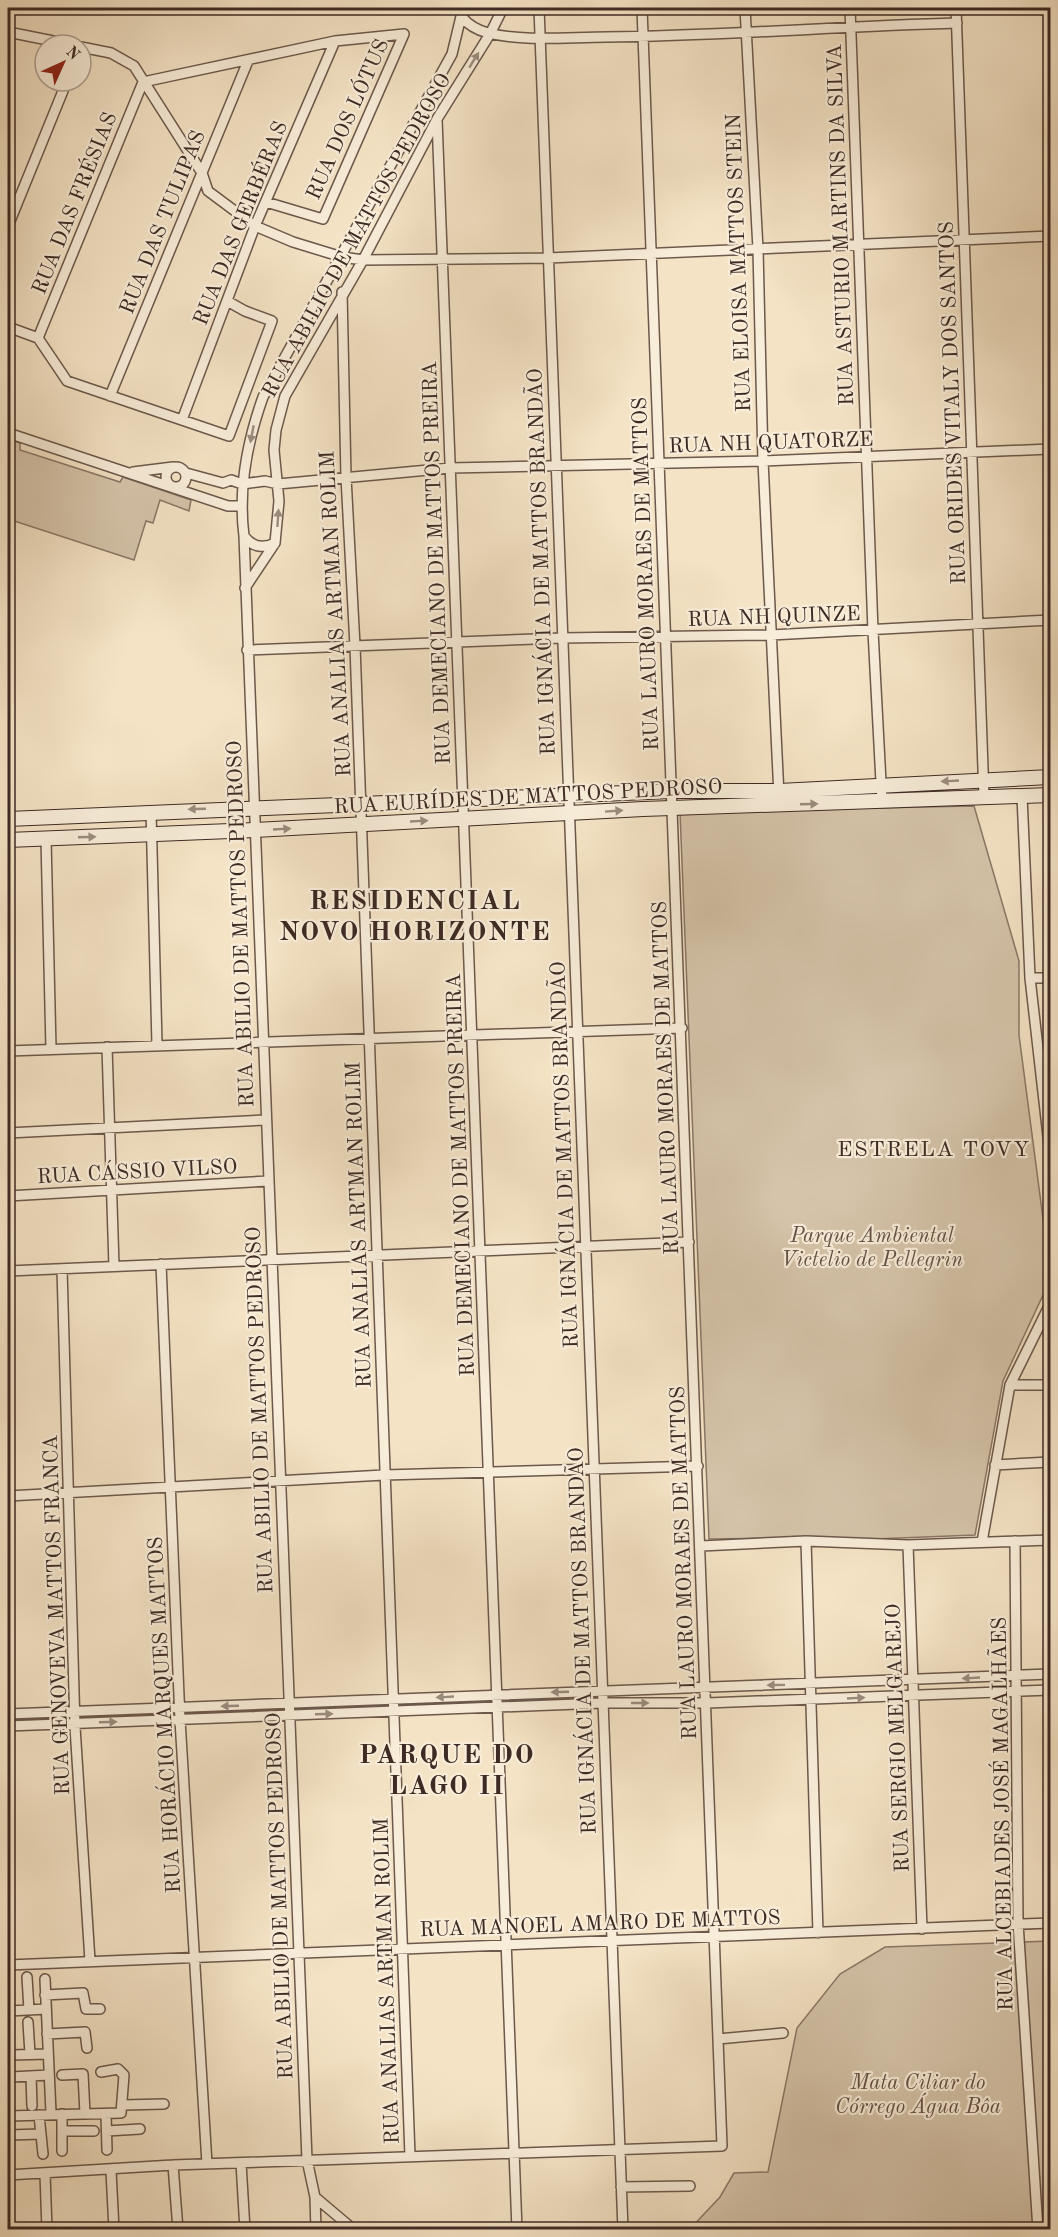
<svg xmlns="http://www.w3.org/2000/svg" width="1058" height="2237" font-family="'Old Standard TT',serif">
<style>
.green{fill:#d5c4aa;stroke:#8a7767;stroke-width:1.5}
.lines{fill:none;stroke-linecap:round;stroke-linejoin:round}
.street-casing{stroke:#6c584c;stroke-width:12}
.secondary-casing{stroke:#3e2a24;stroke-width:16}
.street{stroke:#f8edd9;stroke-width:9}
.secondary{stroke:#f8edd9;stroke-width:14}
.oneway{fill:#9b8c7e}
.labels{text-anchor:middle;stroke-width:4.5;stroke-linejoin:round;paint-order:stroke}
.street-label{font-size:21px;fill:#3e2a24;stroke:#f8edd9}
.park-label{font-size:21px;font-style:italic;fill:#645046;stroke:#f8edd9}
.neighbourhood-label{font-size:22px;letter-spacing:1.5px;fill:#3e2a24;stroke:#f8edd9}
.district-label{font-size:27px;font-weight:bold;letter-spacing:1.5px;fill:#3e2a24;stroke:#f8edd9}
</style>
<rect width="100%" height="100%" fill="#f4e3c5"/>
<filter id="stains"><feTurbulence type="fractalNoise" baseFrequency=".00333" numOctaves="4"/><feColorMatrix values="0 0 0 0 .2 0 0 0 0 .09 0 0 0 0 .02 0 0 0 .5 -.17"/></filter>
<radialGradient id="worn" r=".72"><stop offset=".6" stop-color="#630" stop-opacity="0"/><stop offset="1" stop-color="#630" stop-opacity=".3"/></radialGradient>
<path class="green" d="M8 439 20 443V450L120 482 123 477 191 500 189 511 160 500 153 523 146 521 134 560 8 519Z
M974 806 1019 961V1035L1050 1272V1280L1003 1381 975 1535 798 1542 794 1538 709 1539 680 812Z
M1050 1941V2229L689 2230 720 2197 734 2173 768 2172 797 2028 840 1974 885 1947Z"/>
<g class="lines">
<g class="street-casing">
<path id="street" d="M539 8 623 2230
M745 8 758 249 763 461 779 796
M850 8 873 631 882 801
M956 8 984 797
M462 17C469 26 477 30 488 33 525 42 569 37 607 37 723 36 840 26 957 23
M8 32 73 45
M81 47 111 53 134 66 202 173 208 191 255 226 293 242 342 257 363 260 548 258 1050 236
M437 119 517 2230
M8 226 67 81
M342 292 346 477 355 646 410 2156
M8 327 38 338
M38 338 143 82 335 41 404 34 323 219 266 202
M38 338 67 381 229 436 272 321 245 311 227 301
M110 396 248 61
M182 420 255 226 335 41
M8 433 228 506H240
M166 477a10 10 0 1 1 20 0a10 10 0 1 1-20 0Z
M133 472 173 467
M186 473 223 483 231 480 242 484 265 481 278 484 450 468 763 461 1050 449
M244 536C252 547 263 549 275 543
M245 588 275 543 279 501 274 450 276 430 285 396 363 260 437 119 490 34 503 8
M247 650 562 638 771 635 1050 620
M1022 796 1030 978 1050 1154
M151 811 157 1045
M46 839 51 1049
M1030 978H1050
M107 1047 114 1266
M8 1051 682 1028
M8 1133 266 1120
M8 1196 268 1181
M161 1264 180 1720 207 2164
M62 1269 75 1727 90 1961
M8 1271 689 1242
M1010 1385H1050
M995 1465 1050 1462
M8 1496 384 1475 698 1466
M806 1541 818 1933
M1015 1541 1018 1923 1038 2230
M982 1542 1010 1385 1050 1304
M908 1545 922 1929
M701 1546 806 1541 908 1545 1050 1540
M8 1714 1050 1674
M8 1726 603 1703H707L1050 1690
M8 1965 1050 1923
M27 1977 29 2010
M45 1979 51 2113
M45 1995 83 1993 86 2009H100
M9 2011 46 2009
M28 2022 30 2054
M47 2034 85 2032 87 2048
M718 2039 783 2033
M11 2055 48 2054
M62 2075 83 2074 85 2114
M31 2076 32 2106
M11 2077 49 2075
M123 2105 164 2104
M62 2114V2151
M106 2114 107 2150
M39 2115 43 2154
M8 2116 121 2113 124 2075 118 2069 101 2072
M62 2131H94
M107 2131 140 2129
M9 2135 41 2134
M241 2163 245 2230
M173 2165 178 2230
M111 2171 114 2230
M45 2174 47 2230
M8 2175 173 2165 722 2146 642 8
M621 2187 690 2186
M315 2197 354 2230
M316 2230 315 2197 307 2160 244 536C238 489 247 442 263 397L452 54 463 8"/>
</g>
<g class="secondary-casing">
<path id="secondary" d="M8 819 671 791H779L1050 777
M8 840 255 830 643 809 1050 795"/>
</g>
<use href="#street" class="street"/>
<use href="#secondary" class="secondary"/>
</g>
<defs><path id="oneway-solid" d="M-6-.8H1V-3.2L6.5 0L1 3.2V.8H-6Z" transform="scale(1.5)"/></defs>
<g class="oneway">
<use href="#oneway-solid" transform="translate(474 60) rotate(-58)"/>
<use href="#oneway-solid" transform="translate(252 434) rotate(101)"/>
<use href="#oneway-solid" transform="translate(278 518) rotate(-86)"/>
<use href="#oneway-solid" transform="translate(950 781) rotate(177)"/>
<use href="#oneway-solid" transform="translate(809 804) rotate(-2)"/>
<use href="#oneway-solid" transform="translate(197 809) rotate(178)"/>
<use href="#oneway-solid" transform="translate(614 811) rotate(-4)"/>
<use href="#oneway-solid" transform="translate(419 821) rotate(-3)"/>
<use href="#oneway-solid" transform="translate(282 829) rotate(-3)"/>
<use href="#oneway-solid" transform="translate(87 837) rotate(-2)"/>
<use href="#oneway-solid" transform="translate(971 1678) rotate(177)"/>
<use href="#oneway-solid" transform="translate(776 1685) rotate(179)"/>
<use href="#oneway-solid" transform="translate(560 1692) rotate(178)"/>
<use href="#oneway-solid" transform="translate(445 1697) rotate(177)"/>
<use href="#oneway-solid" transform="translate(856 1698) rotate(-3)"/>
<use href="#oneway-solid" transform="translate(640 1703)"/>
<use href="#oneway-solid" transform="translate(230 1706) rotate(178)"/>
<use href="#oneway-solid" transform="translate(324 1714) rotate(-2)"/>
<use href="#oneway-solid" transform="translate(108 1722) rotate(-2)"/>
</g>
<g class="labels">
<g class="street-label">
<text transform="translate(347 119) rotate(-66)" y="7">RUA DOS LÓTUS</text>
<text transform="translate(74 203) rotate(-68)" y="7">RUA DAS FRÉSIAS</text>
<text transform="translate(162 222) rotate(-68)" y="7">RUA DAS TULIPAS</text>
<text transform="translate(240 223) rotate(-68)" y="7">RUA DAS GERBÉRAS</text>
<text transform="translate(840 225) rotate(-92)" y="7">RUA ASTURIO MARTINS DA SILVA</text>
<text transform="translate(356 235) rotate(-61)" y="7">RUA ABILIO DE MATTOS PEDROSO</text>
<text transform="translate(738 263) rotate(-92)" y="7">RUA ELOISA MATTOS STEIN</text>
<text transform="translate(952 403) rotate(-92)" y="7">RUA ORIDES VITALY DOS SANTOS</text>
<text transform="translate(771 442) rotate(-2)" y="7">RUA NH QUATORZE</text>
<text transform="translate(541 562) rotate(-92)" y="7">RUA IGNÁCIA DE MATTOS BRANDÃO</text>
<text transform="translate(436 563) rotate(-92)" y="7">RUA DEMECIANO DE MATTOS PREIRA</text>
<text transform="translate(645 574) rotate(-92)" y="7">RUA LAURO MORAES DE MATTOS</text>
<text transform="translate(335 614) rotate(-93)" y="7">RUA ANALIAS ARTMAN ROLIM</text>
<text transform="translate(774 616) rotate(-2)" y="7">RUA NH QUINZE</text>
<text transform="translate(528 796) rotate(-3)" y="7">RUA EURÍDES DE MATTOS PEDROSO</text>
<text transform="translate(240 924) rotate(-92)" y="7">RUA ABILIO DE MATTOS PEDROSO</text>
<text transform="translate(665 1078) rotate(-92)" y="7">RUA LAURO MORAES DE MATTOS</text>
<text transform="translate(564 1155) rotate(-92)" y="7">RUA IGNÁCIA DE MATTOS BRANDÃO</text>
<text transform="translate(137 1171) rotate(-3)" y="7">RUA CÁSSIO VILSO</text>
<text transform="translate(460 1175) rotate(-92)" y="7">RUA DEMECIANO DE MATTOS PREIRA</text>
<text transform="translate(358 1225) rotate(-92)" y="7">RUA ANALIAS ARTMAN ROLIM</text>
<text transform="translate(259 1410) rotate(-92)" y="7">RUA ABILIO DE MATTOS PEDROSO</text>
<text transform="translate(683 1563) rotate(-92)" y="7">RUA LAURO MORAES DE MATTOS</text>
<text transform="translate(56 1615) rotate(-92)" y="7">RUA GENOVEVA MATTOS FRANCA</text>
<text transform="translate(582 1641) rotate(-92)" y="7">RUA IGNÁCIA DE MATTOS BRANDÃO</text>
<text transform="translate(164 1715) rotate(-93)" y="7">RUA HORÁCIO MARQUES MATTOS</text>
<text transform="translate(897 1738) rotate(-92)" y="7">RUA SERGIO MELGAREJO</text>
<text transform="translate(1002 1814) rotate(-91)" y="7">RUA ALCEBIADES JOSÉ MAGALHÃES</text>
<text transform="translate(279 1896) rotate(-92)" y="7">RUA ABILIO DE MATTOS PEDROSO</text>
<text transform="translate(600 1923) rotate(-2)" y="7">RUA MANOEL AMARO DE MATTOS</text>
<text transform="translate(386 1981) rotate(-92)" y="7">RUA ANALIAS ARTMAN ROLIM</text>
</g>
<g class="park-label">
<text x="872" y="1242">Parque Ambiental<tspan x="872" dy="24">Victelio de Pellegrin</tspan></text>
<text x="918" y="2089">Mata Ciliar do<tspan x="918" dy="24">Córrego Água Bôa</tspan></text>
</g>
<g class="neighbourhood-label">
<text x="934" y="1156">ESTRELA TOVY</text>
</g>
<g class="district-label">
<text x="415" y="909">RESIDENCIAL<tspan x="415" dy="31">NOVO HORIZONTE</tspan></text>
<text x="447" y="1763">PARQUE DO<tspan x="447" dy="31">LAGO II</tspan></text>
</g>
</g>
<rect width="1058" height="2237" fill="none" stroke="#f4e3c5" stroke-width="30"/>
<rect x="9" y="9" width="1040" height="2219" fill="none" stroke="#3e2a24" stroke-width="3"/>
<rect x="15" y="15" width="1028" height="2207" fill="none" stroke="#3e2a24" stroke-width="1.5"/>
<g transform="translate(63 63) rotate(45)"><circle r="28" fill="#f8edd9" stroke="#ae9f91" stroke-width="1.5"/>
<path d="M0-4.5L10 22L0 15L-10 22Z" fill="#8f2418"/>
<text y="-9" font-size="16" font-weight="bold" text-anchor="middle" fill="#3e2a24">N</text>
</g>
<rect width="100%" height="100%" filter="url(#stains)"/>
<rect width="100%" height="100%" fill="url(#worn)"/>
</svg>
